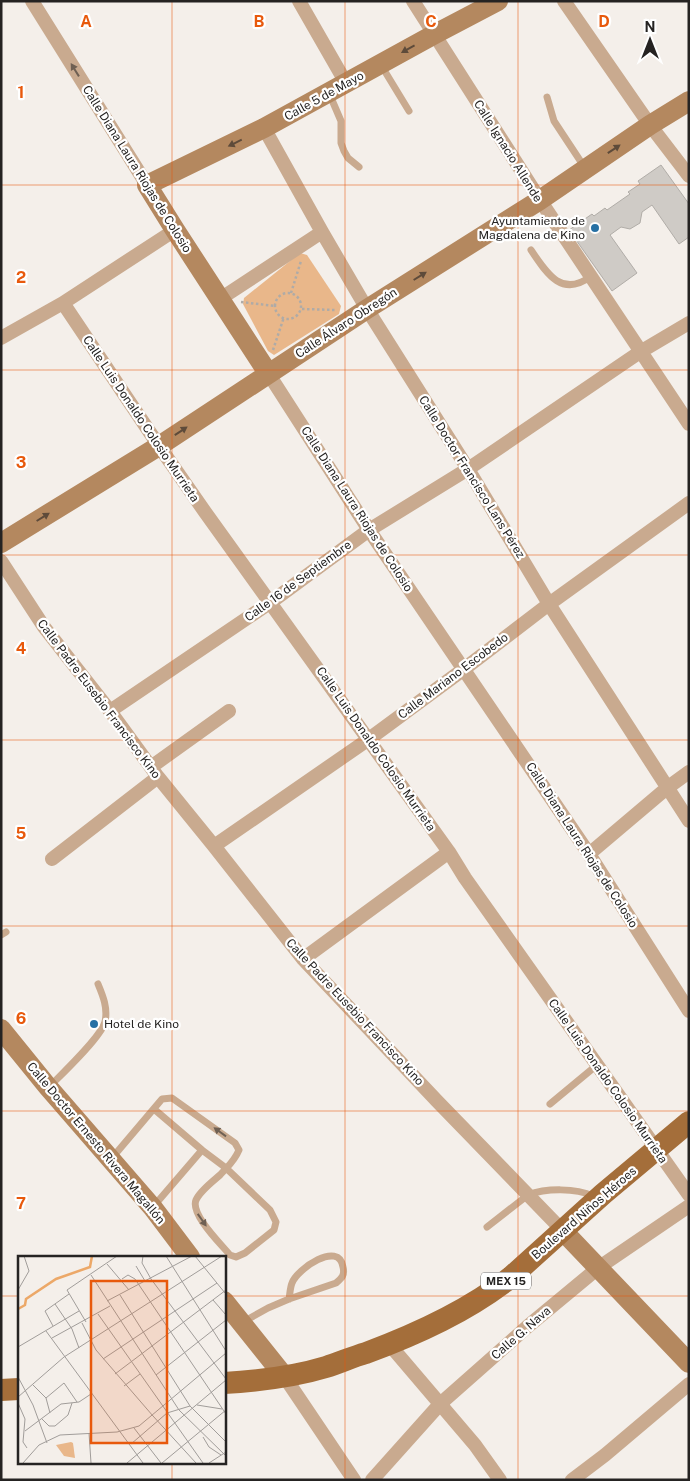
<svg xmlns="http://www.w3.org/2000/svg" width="690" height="1481" font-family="'Public Sans',sans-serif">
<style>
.green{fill:#e9b78a}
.building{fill:#cfcbc6;stroke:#b1ada8}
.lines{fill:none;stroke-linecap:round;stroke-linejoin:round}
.path{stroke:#afaba7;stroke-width:2.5;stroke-dasharray:2.5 2.5;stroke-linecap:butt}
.lane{stroke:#c9aa8f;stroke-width:7}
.street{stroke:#c9aa8f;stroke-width:14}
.secondary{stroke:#b4885f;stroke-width:20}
.primary{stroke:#a46e3a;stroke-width:22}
.oneway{fill:#5e4b3a}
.oneway2{fill:#6f6053}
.grid{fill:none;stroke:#e8590c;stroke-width:1;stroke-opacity:0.55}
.poi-dot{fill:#2670a4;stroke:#fff;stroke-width:2}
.labels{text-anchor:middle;stroke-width:4.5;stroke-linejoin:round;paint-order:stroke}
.shield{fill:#fff;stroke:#666564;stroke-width:1}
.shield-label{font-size:11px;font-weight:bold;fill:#252322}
.street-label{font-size:12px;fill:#252322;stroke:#fff}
.poi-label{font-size:12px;fill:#252322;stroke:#fff;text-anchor:end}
.inset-river{fill:none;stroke:#eca868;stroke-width:2.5}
.inset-road{fill:none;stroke:#a19d9a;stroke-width:1}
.view{fill:#e8590c;fill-opacity:0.15;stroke:#e8590c;stroke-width:2.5}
.inset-edge{fill:none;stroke:#252322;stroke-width:2.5}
.grid-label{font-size:16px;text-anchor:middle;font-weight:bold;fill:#e8590c;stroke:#fff;stroke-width:4.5;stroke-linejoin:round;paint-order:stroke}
</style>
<rect width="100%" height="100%" fill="#f4efea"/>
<path class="green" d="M300 253 307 255 341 306 339 314 274 355 268 351 243 304 244 298Z"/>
<path class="building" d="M661 165 689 204V237L679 244 652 205 642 212 640 223 630 229 621 227 610 235 637 273 612 291 569 230 592 214 594 216 605 208 607 210 630 194 628 192 640 184 638 181Z"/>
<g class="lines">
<path class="path" d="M291 293 301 261
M275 306a13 13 0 1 1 26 0a13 13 0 1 1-26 0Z
M241 302 275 306
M302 309 336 310
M273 350 284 317"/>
<path class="lane" d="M381 65 409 111
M329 93 341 121V143L344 151 348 158 359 167
M547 97 554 121 585 168
M531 250C546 272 561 298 590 277
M1 935 6 932
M49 1087C62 1074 101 1037 105 1022 108 1008 103 996 98 984
M550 1104 597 1065
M112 1158 162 1099 172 1098 235 1143 239 1150C234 1162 228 1166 220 1175 212 1182 200 1191 196 1200 190 1214 221 1244 230 1255L236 1257 245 1253 274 1230 276 1222 270 1210 226 1168 202 1150 154 1109
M153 1207 202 1150
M487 1227 528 1195C546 1188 576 1188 593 1196
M243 1322 268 1308 289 1299 336 1283C342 1278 345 1275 343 1267 339 1240 297 1269 292 1283 290 1288 290 1294 289 1299"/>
<path class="street" d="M32 1 147 185
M299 1 346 83
M413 1 540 200 689 424
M564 1 650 125 689 176
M264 128 322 232 367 309 468 469 549 604 689 821
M220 299 322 232
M63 303 159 446 205 512 449 852 465 878 689 1195
M1 338 63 303 175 230
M268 373 369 530 589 854 689 1011
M1 561 44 627 110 711 158 777 214 846 303 959 437 1101 563 1231
M110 711 271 602 369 530 468 469 640 352 689 323
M151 767 229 711
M214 846 369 739 464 669 549 604 689 503
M589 854 667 788 689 772
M52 859 158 777
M303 959 449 852
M389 1344 475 1445 500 1480
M284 1376 354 1480
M372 1480 440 1404 527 1327 598 1268 689 1206
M572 1480 605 1455 689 1384"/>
<path class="secondary" d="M268 373 175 230 147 185 264 128 435 34 498 1
M1 543 159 446 367 309 540 200 650 125 689 101
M1 1029 48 1087 153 1208 190 1257
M563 1231 689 1363
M224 1301 284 1376"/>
<path class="primary" d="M224 1383C258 1381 293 1377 326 1367 339 1363 352 1357 366 1353 417 1334 468 1311 511 1277L603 1194 689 1122
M1 1390 19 1389"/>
</g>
<defs><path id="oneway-solid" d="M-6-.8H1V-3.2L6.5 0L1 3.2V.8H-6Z" transform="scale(1.25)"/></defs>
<g class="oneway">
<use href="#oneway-solid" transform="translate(408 49) rotate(151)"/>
<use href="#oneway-solid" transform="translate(235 143) rotate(154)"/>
<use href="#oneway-solid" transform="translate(614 149) rotate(-34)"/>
<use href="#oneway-solid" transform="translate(420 276) rotate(-32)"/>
<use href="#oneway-solid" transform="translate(181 431) rotate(-34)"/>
<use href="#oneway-solid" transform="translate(43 517) rotate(-32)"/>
</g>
<g class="oneway2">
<use href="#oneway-solid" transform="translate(75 70) rotate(-122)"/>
<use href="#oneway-solid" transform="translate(220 1132) rotate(-144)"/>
<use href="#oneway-solid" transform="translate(202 1220) rotate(55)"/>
</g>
<path class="grid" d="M172 1V1257M345 1V1480M518 1V1480M1 185H689M1 370H689M1 555H689M1 740H689M1 926H689M1 1111H689M1 1296H19M224 1296H689M172 1462V1480"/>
<g class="poi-dot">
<circle cx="595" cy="228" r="5"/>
<circle cx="94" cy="1024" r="5"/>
</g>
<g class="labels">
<rect class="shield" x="481" y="1272.5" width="50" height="17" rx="4"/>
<g class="shield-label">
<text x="506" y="1285">MEX 15</text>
</g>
<g class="street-label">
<text transform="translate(324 96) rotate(-29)" y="4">Calle 5 de Mayo</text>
<text transform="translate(508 151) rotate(58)" y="4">Calle Ignacio Allende</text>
<text transform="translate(137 169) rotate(58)" y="4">Calle Diana Laura Riojas de Colosio</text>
<text transform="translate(346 323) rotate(-33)" y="4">Calle Álvaro Obregón</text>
<text transform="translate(141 419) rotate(56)" y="4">Calle Luis Donaldo Colosio Murrieta</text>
<text transform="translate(472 477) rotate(58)" y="4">Calle Doctor Francisco Lans Pérez</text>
<text transform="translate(357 509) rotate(57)" y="4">Calle Diana Laura Riojas de Colosio</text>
<text transform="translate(298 581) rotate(-36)" y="4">Calle 16 de Septiembre</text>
<text transform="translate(453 676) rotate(-37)" y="4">Calle Mariano Escobedo</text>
<text transform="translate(99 699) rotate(53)" y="4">Calle Padre Eusebio Francisco Kino</text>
<text transform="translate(376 749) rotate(55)" y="4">Calle Luis Donaldo Colosio Murrieta</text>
<text transform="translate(582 845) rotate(57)" y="4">Calle Diana Laura Riojas de Colosio</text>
<text transform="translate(355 1012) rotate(47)" y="4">Calle Padre Eusebio Francisco Kino</text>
<text transform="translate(608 1081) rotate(55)" y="4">Calle Luis Donaldo Colosio Murrieta</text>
<text transform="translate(96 1143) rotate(50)" y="4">Calle Doctor Ernesto Rivera Magallón</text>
<text transform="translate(584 1213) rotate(-41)" y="4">Boulevard Niños Héroes</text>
<text transform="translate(521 1333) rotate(-41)" y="4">Calle G. Nava</text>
</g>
<g class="poi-label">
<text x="585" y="225">Ayuntamiento de<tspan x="585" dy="14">Magdalena de Kino</tspan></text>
<text x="104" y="1028" text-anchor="start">Hotel de Kino</text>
</g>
</g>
<g transform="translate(18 1256)">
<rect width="208" height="208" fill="#f4efea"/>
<path d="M53 186 55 187 57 202 46 200 38 189Z" fill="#e9b78a"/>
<path class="inset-river" d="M0 53 7 49 8 43 38 23 72 11 74 0"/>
<path class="inset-road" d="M125 0 124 7 133 23 208 123M148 0 208 95M177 0 207 37M89 8 111 34M118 10 127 25M73 19 161 154 208 200M104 23 110 19 117 23 208 158M0 34 11 15 6 0M102 39 172 150 208 186M195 44 208 59M89 45 174 0M37 48 54 73 61 92M80 58 185 207M68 66 49 34 99 0M64 67 78 94 135 160M35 70 27 55 51 38M28 75 125 207M34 82 92 50M0 91 61 55M85 103 199 27M97 118 208 34M138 119 208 64M0 121 15 149 29 187M15 129 28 142 32 157M106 130 122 118M0 141 46 101 204 0M28 142 46 127 59 146M0 147 7 163 5 186 9 192M179 149 204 153M135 160 178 207M24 163 31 170H37L50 159 54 147M116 172 143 207M7 175 43 148 61 146 73 138M71 177 73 207M185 181 191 191 203 199M113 188 149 157 172 150M5 207 21 189 42 179 99 176 121 170 208 97M109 207 208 124M144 207 208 154M191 207 208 196"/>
<path class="view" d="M73 25H149V187H73Z"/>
<rect width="208" height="208" class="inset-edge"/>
</g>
<g class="grid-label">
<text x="86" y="27">A</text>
<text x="259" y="27">B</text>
<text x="431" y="27">C</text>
<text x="604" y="27">D</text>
<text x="21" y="98">1</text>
<text x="21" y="283">2</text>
<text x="21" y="468">3</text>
<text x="21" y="654">4</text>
<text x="21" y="839">5</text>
<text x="21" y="1024">6</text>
<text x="21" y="1209">7</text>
</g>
<rect width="690" height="1481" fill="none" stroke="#252322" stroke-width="5"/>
<g transform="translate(650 40)" stroke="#ffffff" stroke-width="4" paint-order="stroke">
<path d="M0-4L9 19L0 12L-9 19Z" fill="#252322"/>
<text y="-8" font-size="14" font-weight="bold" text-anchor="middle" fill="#252322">N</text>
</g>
</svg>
